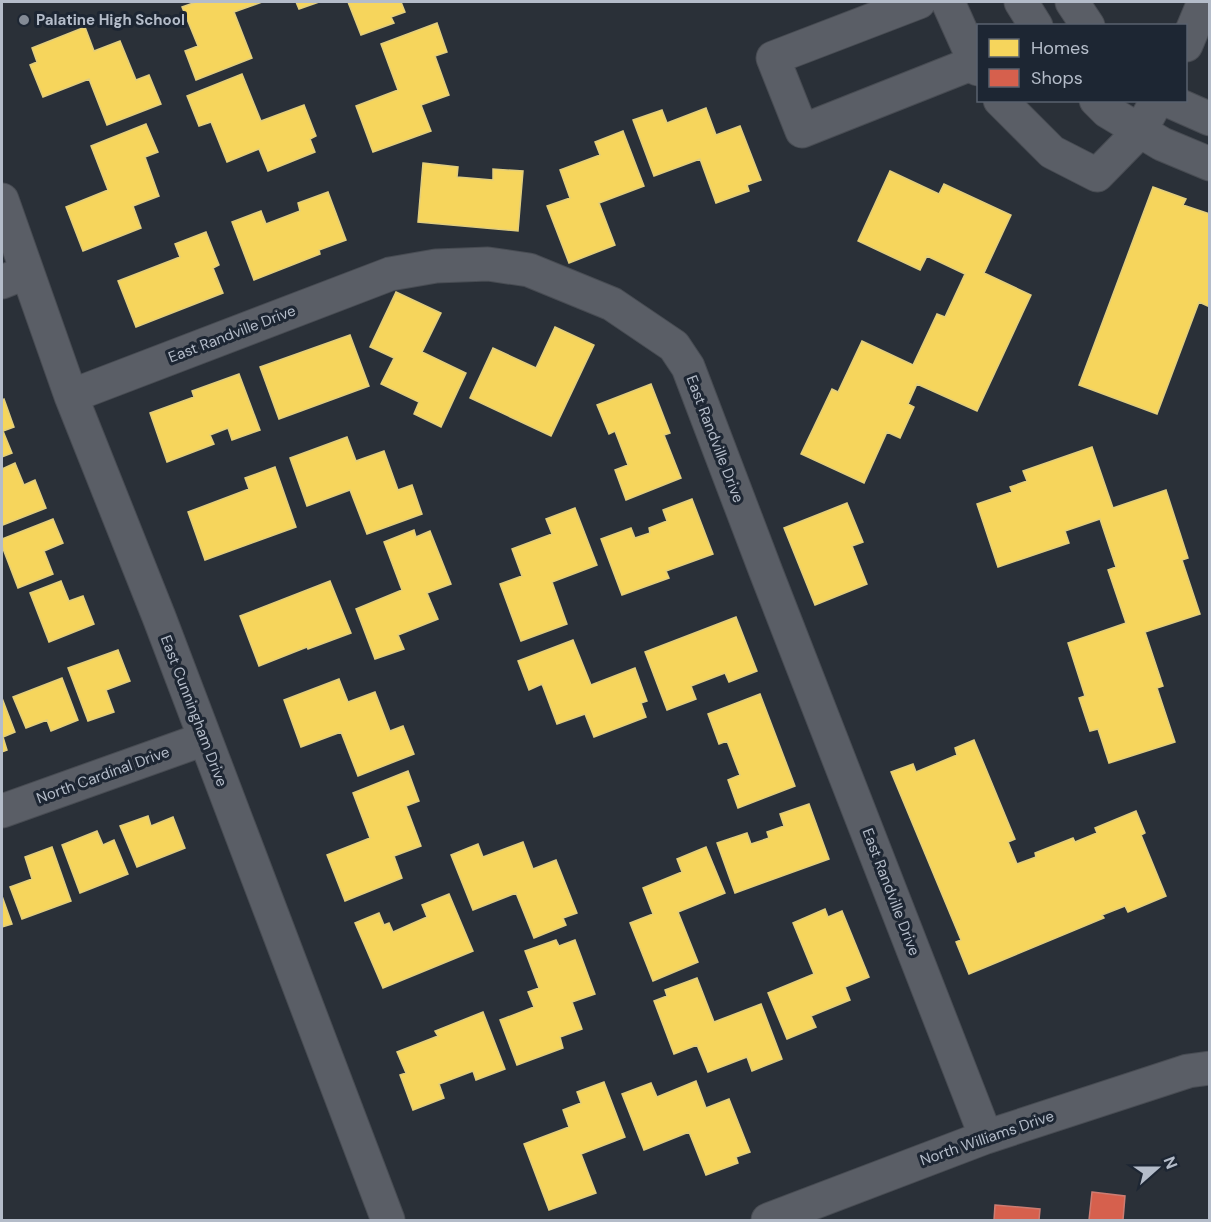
<svg xmlns="http://www.w3.org/2000/svg" width="1211" height="1222" font-family="'DM Sans',sans-serif">
<style>
.homes{fill:#f6d55c;stroke:#e2ce7d;stroke-width:1.5}
.shops{fill:#d6604d;stroke:#cc7c72;stroke-width:1.5}
.lines{fill:none;stroke-linecap:round;stroke-linejoin:round}
.minor-casing{stroke:#484c53;stroke-width:35}
.minor{stroke:#5a5e66;stroke-width:33}
.poi-dot{fill:#848b96;stroke:#1d2633;stroke-width:2}
.labels{text-anchor:middle;stroke-width:6;stroke-linejoin:round;paint-order:stroke}
.poi-label{font-size:15px;font-weight:bold;fill:#b4bcc9;stroke:#1d2633;text-anchor:start}
.street-label{font-size:15px;fill:#b4bcc9;stroke:#1d2633}
</style>
<rect width="100%" height="100%" fill="#2a3038"/>
<path class="homes" d="M196 2H262L234 12 252 58 196 80 185 51 198 46 182 7Z
M296 2H319L299 9Z
M348 2H401L405 12 391 17 394 23 361 35Z
M437 23 447 52 435 56 449 95 421 105 431 131 373 152 356 106 398 90 381 44Z
M85 27 94 51 120 41 136 80 149 75 161 104 107 125 89 79 43 97 30 65 37 62 32 48Z
M242 74 261 121 304 105 316 136 310 139 315 152 268 171 259 149 227 162 211 122 199 126 187 96Z
M706 108 716 135 740 126 761 180 747 185 749 191 716 203 700 159 654 176 633 120 662 110 667 123Z
M146 124 158 152 145 157 159 196 133 206 141 228 83 251 66 207 108 190 91 146Z
M623 131 644 186 599 203 615 245 569 263 547 206 570 198 560 170 600 155 595 142Z
M423 163 458 167 457 177 493 180V169L523 171 518 231 418 222Z
M890 171 939 194 944 184 1011 215 984 273 1031 295 977 411 917 384 908 404 914 407 900 438 887 432 864 483 801 454 832 389 838 392 862 341 913 365 937 314 945 317 965 274 927 256 920 270 858 241Z
M1153 187 1186 199 1183 205 1210 214V307L1199 302 1157 414 1079 385Z
M328 192 346 240 319 250 320 254 254 280 232 222 261 211 266 224 300 211 298 203Z
M206 232 219 265 213 268 223 293 136 327 118 281 180 257 175 244Z
M396 292 441 313 422 352 466 373 441 427 414 414 419 402 381 384 394 358 370 347Z
M555 327 594 345 551 436 470 398 493 348 536 368Z
M350 335 369 386 279 419 260 367Z
M239 374 260 430 232 440 228 428 210 435 214 444 167 462 150 413 194 397 192 391Z
M651 384 670 433 664 435 681 478 626 500 615 470 628 465 615 431 609 434 597 405Z
M4 399 14 427 3 431 12 453 2 457V400Z
M347 437 356 461 384 451 398 490 412 485 422 514 367 534 350 490 307 506 290 458Z
M1092 447 1113 508 1166 490 1188 558 1182 560 1200 614 1145 632 1163 686 1157 688 1175 742 1109 763 1098 729 1090 731 1079 698 1085 696 1068 643 1126 623 1108 570 1116 567 1100 519 1065 531 1069 543 998 567 977 504 1012 492 1010 487 1027 481 1023 471Z
M15 463 24 485 35 480 46 508 3 525 2 520V469Z
M275 467 296 527 205 560 188 512 249 489 245 478Z
M692 499 713 554 666 571 669 578 622 595 601 539 631 528 635 538 650 533 649 528 667 521 663 510Z
M847 503 863 542 852 546 867 584 815 605 784 528Z
M575 508 597 565 552 582 567 624 521 641 500 584 522 576 512 549 552 534 546 519Z
M53 519 63 543 44 551 53 574 18 588 2 546V539Z
M414 530 416 537 430 531 451 584 427 593 438 619 398 635 404 649 375 659 356 609 402 590 384 542Z
M61 581 69 601 83 596 94 624 49 642 30 593Z
M330 581 351 633 308 649 307 647 259 666 240 616Z
M736 617 757 671 729 682 725 673 691 686 696 699 667 710 645 652Z
M573 640 591 685 635 668 647 701 641 703 646 717 594 737 585 714 557 724 542 684 529 690 518 661Z
M118 650 130 681 106 690 114 712 88 721 68 668Z
M62 678 78 720 51 731 47 720 26 728 13 697Z
M339 679 348 702 375 692 390 731 403 726 414 754 358 776 341 732 301 747 284 700Z
M760 694 795 786 738 808 728 780 740 775 727 741 719 744 708 714Z
M2 698 15 732 3 737 7 750 2 752Z
M974 740 1015 839 1008 842 1017 864 1036 857 1035 853 1073 838 1075 842 1097 833 1095 828 1136 811 1145 833 1141 835 1166 896 1128 912 1125 906 1102 915 1104 918 969 974 956 942 961 940 891 772 913 764 916 772 957 755 955 748Z
M408 771 419 801 406 806 421 846 394 856 402 878 345 901 327 855 370 838 353 793Z
M809 804 829 859 735 893 717 843 747 833 751 844 769 838 767 832 784 826 780 814Z
M148 816 151 826 173 817 185 848 137 867 120 826Z
M97 831 103 845 114 840 128 874 80 893 62 845Z
M523 842 533 869 556 860 577 913 563 918 566 925 534 938 516 893 473 910 451 855 478 844 483 857Z
M52 847 71 901 22 919 10 887 32 879 25 857Z
M706 847 725 893 678 912 698 962 653 981 630 923 653 914 643 888 682 872 677 859Z
M449 894 473 951 383 988 355 923 379 913 384 925 389 923 393 932 427 917 422 905Z
M2 896 12 924 2 927Z
M825 909 828 917 842 911 869 977 845 987 850 1000 811 1016 816 1027 787 1039 768 993 814 974 793 923Z
M556 940 559 946 575 940 595 994 572 1002 582 1029 560 1037 563 1048 517 1065 500 1020 534 1007 528 992 539 988 525 951Z
M697 978 714 1022 761 1004 782 1059 752 1071 747 1057 708 1072 697 1045 674 1054 654 1001 667 996 665 990Z
M483 1012 505 1069 476 1080 473 1071 439 1084 444 1098 413 1110 400 1075 406 1073 397 1052 438 1036 435 1031Z
M696 1081 706 1108 729 1099 750 1152 736 1157 738 1163 706 1175 689 1132 644 1150 622 1094 651 1083 657 1097Z
M604 1082 625 1137 581 1154 596 1193 549 1210 524 1144 569 1127 563 1110 581 1103 577 1092Z"/>
<path class="shops" d="M1092 1192 1125 1196 1123 1220H1089Z
M995 1205 1040 1209 1039 1220H994Z"/>
<g class="lines">
<g class="minor-casing">
<path id="minor" d="M919 2 773 58 802 131 976 62
M948 2 978 69
M1021 2 1036 26
M1072 2 1088 26
M1186 45 1204 2
M1000 100 1052 152 1097 175 1140 131 1157 100
M1096 100 1107 111 1162 144 1210 164
M1167 100 1210 119
M2 200 71 396 159 617 388 1220
M2 282 27 272
M71 396 390 274 436 266 488 264 529 270 612 304 674 346 688 367 766 572 986 1137
M2 811 204 739
M768 1220 986 1137 1188 1071 1210 1068"/>
</g>
<use href="#minor" class="minor"/>
</g>
<circle class="poi-dot" cx="24" cy="20" r="6"/>
<g class="labels">
<g class="poi-label">
<text x="36" y="25">Palatine High School</text>
</g>
<g class="street-label">
<text transform="translate(232 334) rotate(-21)" y="5">East Randville Drive</text>
<text transform="translate(715 439) rotate(69)" y="5">East Randville Drive</text>
<text transform="translate(194 711) rotate(69)" y="5">East Cunningham Drive</text>
<text transform="translate(103 775) rotate(-20)" y="5">North Cardinal Drive</text>
<text transform="translate(891 892) rotate(69)" y="5">East Randville Drive</text>
<text transform="translate(987 1138) rotate(-19)" y="5">North Williams Drive</text>
</g>
</g>
<rect width="1211" height="1222" fill="none" stroke="#b4bcc9" stroke-width="6"/>
<rect x="977" y="24" width="210" height="78" fill="#1d2633" stroke="#59626f" stroke-width="1.5"/>
<rect x="989" y="39" width="30" height="18" fill="#f6d55c" stroke="#59626f" stroke-width="1.5"/>
<text x="1031" y="54" font-size="18" fill="#b4bcc9">Homes</text>
<rect x="989" y="69" width="30" height="18" fill="#d6604d" stroke="#59626f" stroke-width="1.5"/>
<text x="1031" y="84" font-size="18" fill="#b4bcc9">Shops</text>
<g transform="translate(1157 1168) rotate(69)" stroke="#1d2633" stroke-width="4.5" paint-order="stroke">
<path d="M0-4.5L10 22L0 15L-10 22Z" fill="#b4bcc9"/>
<text y="-9" font-size="16" font-weight="bold" text-anchor="middle" fill="#b4bcc9">N</text>
</g>
</svg>
